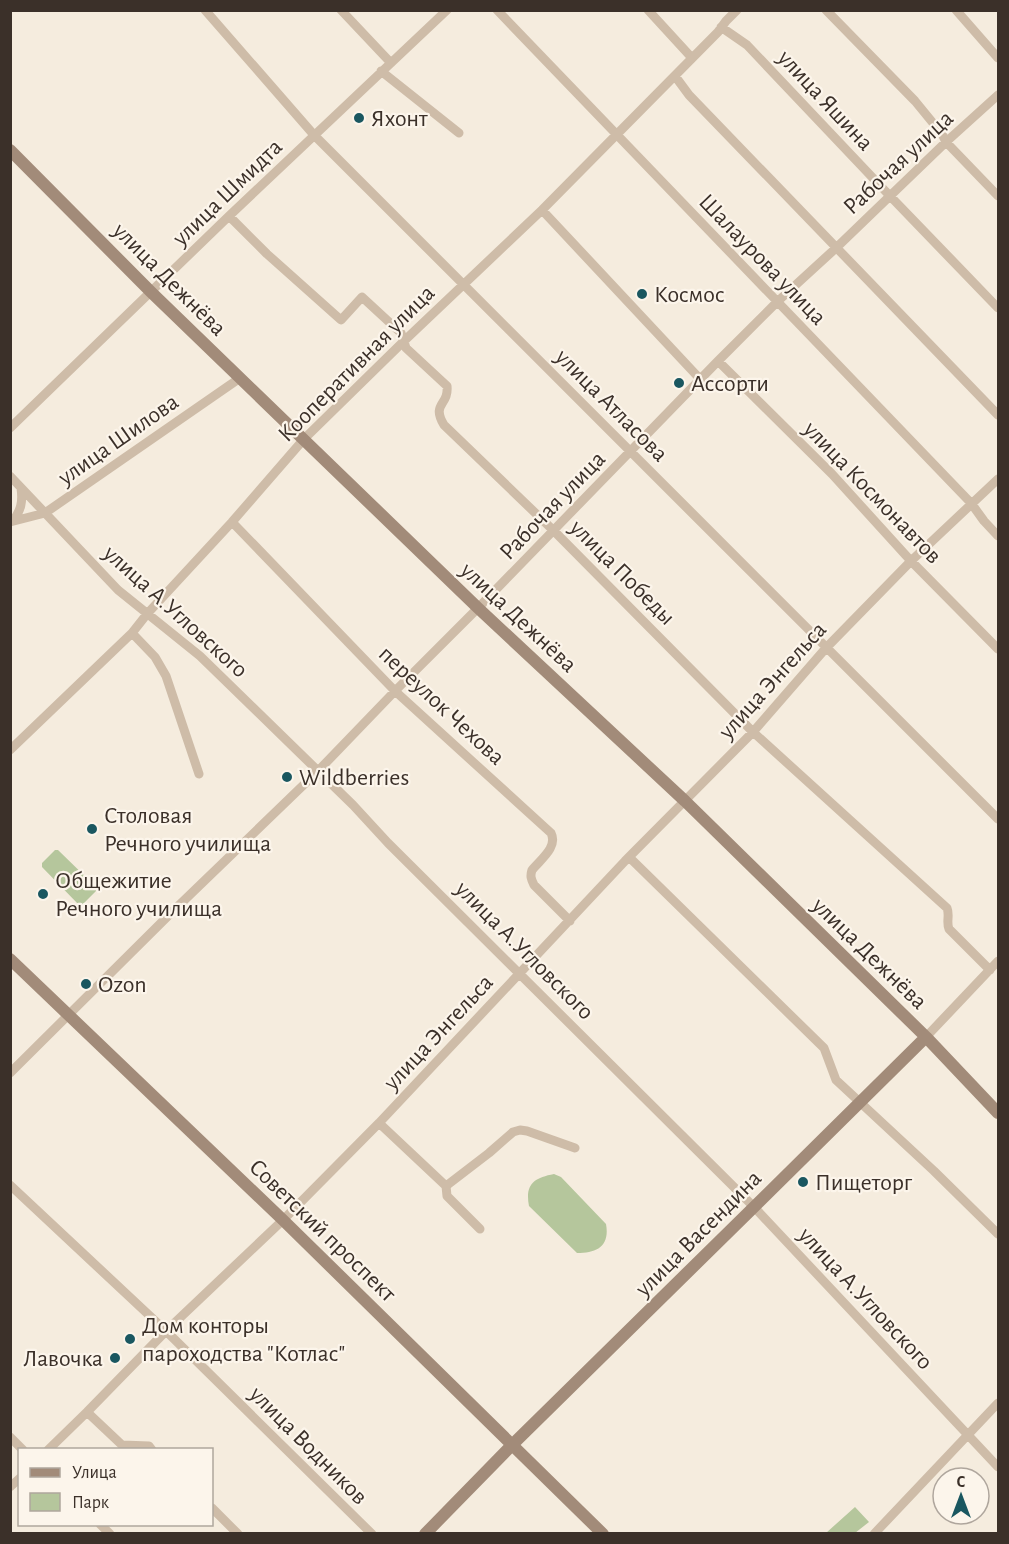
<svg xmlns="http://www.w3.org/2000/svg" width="1009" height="1544" font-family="'Alegreya Sans',sans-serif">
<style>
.park{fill:#b5c69c}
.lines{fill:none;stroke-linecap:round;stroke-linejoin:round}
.street{stroke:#cebca8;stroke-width:9}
.secondary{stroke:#a28b79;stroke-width:12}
.poi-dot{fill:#1a5760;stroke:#fcf5eb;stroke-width:2}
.labels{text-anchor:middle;stroke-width:4.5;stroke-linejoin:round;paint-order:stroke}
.street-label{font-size:24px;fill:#3b3029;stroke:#fcf5eb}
.poi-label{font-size:24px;fill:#3b3029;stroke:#fcf5eb;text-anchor:start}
</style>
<rect width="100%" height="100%" fill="#f5ecde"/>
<path class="park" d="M55 850H58L96 887V891L83 904 79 905 42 867V863Z
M554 1174 561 1177 606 1224C610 1246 597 1253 577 1253L529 1206C525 1185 533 1178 554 1174Z
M855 1507 869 1522 855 1533H826Z"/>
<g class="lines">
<path class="street" d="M205 10 314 135 998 819
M341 10 391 63
M497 10 971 503 984 521 998 536
M648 10 692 58
M826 10 915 101 942 134 946 142 998 196
M956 10 998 58
M721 27 747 45 890 196 998 308
M381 71 459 133
M675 76 689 95 998 415
M542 210 701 380
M229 216 267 254 341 320 362 297 401 333 406 348 447 386C449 406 431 403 444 425L554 531 753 732 947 908C950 915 946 922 949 929L990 970
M718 361 832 474 911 561 998 649
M10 428 229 216 447 10
M10 476 118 590 200 656 353 805 388 843 754 1207 998 1467
M13 521C21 510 23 502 21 488
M10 522 45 513 240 378
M232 522 395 691 551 833C558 847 541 859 532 870 530 876 531 879 534 885L570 921
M132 633 155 657 166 676 199 774
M10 750 132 633 147 614 232 522 304 439 404 341 542 210 718 32 726 21 737 10
M629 857 824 1048 836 1080 934 1171 998 1234
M926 1037 998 961
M10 1073 171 913 318 771 395 691 478 608 718 361 777 302 836 248 946 142 998 95
M379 1123 446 1186 447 1196 480 1229
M10 1185 166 1331 372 1534
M446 1186 489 1153 513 1132 520 1130 527 1131 575 1148
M87 1412 122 1445 149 1446 152 1450
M10 1437 23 1450
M48 1450 87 1412 166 1331 283 1220 379 1123 625 861 753 732 826 648 911 561 998 479
M10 1487 20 1478
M212 1508 238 1534
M100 1524 110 1534
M874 1534 998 1403"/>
<path class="secondary" d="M10 150 151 292 478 608 685 801 926 1037 998 1113
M10 959 283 1220 603 1534
M425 1534 512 1445 754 1207 926 1037"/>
</g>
<g class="poi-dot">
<circle cx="359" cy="118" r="6"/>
<circle cx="642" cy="294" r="6"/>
<circle cx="679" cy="383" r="6"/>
<circle cx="287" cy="777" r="6"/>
<circle cx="92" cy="829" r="6"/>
<circle cx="43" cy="894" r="6"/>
<circle cx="86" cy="984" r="6"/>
<circle cx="803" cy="1182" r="6"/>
<circle cx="130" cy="1339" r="6"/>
<circle cx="115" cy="1358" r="6"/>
</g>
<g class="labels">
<g class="street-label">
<text transform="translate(826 100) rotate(47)" y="8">улица Яшина</text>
<text transform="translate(898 162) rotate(-43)" y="8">Рабочая улица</text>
<text transform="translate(227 192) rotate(-44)" y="8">улица Шмидта</text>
<text transform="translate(763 259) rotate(46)" y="8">Шалаурова улица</text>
<text transform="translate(170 279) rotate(45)" y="8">улица Дежнёва</text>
<text transform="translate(356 363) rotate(-45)" y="8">Кооперативная улица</text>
<text transform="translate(612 405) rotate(45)" y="8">улица Атласова</text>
<text transform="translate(118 439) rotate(-35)" y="8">улица Шилова</text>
<text transform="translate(873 492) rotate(46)" y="8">улица Космонавтов</text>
<text transform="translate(552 505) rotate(-46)" y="8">Рабочая улица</text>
<text transform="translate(623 572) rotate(45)" y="8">улица Победы</text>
<text transform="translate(176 611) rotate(42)" y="8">улица А.Угловского</text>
<text transform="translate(519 617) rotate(43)" y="8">улица Дежнёва</text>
<text transform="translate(772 680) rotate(-48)" y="8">улица Энгельса</text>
<text transform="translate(442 705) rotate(43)" y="8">переулок Чехова</text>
<text transform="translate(525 950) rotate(45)" y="8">улица А.Угловского</text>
<text transform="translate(870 953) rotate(44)" y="8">улица Дежнёва</text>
<text transform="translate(438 1032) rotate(-47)" y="8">улица Энгельса</text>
<text transform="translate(323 1230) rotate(44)" y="8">Советский проспект</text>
<text transform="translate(698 1233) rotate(-45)" y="8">улица Васендина</text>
<text transform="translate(866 1298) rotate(47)" y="8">улица А.Угловского</text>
<text transform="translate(309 1445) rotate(45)" y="8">улица Водников</text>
</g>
<g class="poi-label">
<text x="371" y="126">Яхонт</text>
<text x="654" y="302">Космос</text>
<text x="691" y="391">Ассорти</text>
<text x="299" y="785">Wildberries</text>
<text x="104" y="823">Столовая<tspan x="104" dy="28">Речного училища</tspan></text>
<text x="55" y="888">Общежитие<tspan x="55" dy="28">Речного училища</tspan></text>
<text x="98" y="992">Ozon</text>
<text x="815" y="1190">Пищеторг</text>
<text x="142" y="1333">Дом конторы<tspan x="142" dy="28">пароходства "Котлас"</tspan></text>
<text x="103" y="1366" text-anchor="end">Лавочка</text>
</g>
</g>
<rect width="1009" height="1544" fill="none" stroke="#3b3029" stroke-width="24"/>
<rect x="18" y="1448" width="195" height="78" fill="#fcf5eb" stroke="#afa69d" stroke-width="1.5"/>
<rect x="30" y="1468" width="30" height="9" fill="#a28b79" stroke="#afa69d" stroke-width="1.5"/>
<text x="72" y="1478" font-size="18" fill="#3b3029">Улица</text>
<rect x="30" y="1493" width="30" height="18" fill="#b5c69c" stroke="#afa69d" stroke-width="1.5"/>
<text x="72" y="1508" font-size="18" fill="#3b3029">Парк</text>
<g transform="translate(961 1496)"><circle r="28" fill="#fcf5eb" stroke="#afa69d" stroke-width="1.5"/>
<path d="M0-4.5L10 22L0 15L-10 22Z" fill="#1a5760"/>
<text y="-9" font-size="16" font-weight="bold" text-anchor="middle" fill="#3b3029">С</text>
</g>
</svg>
